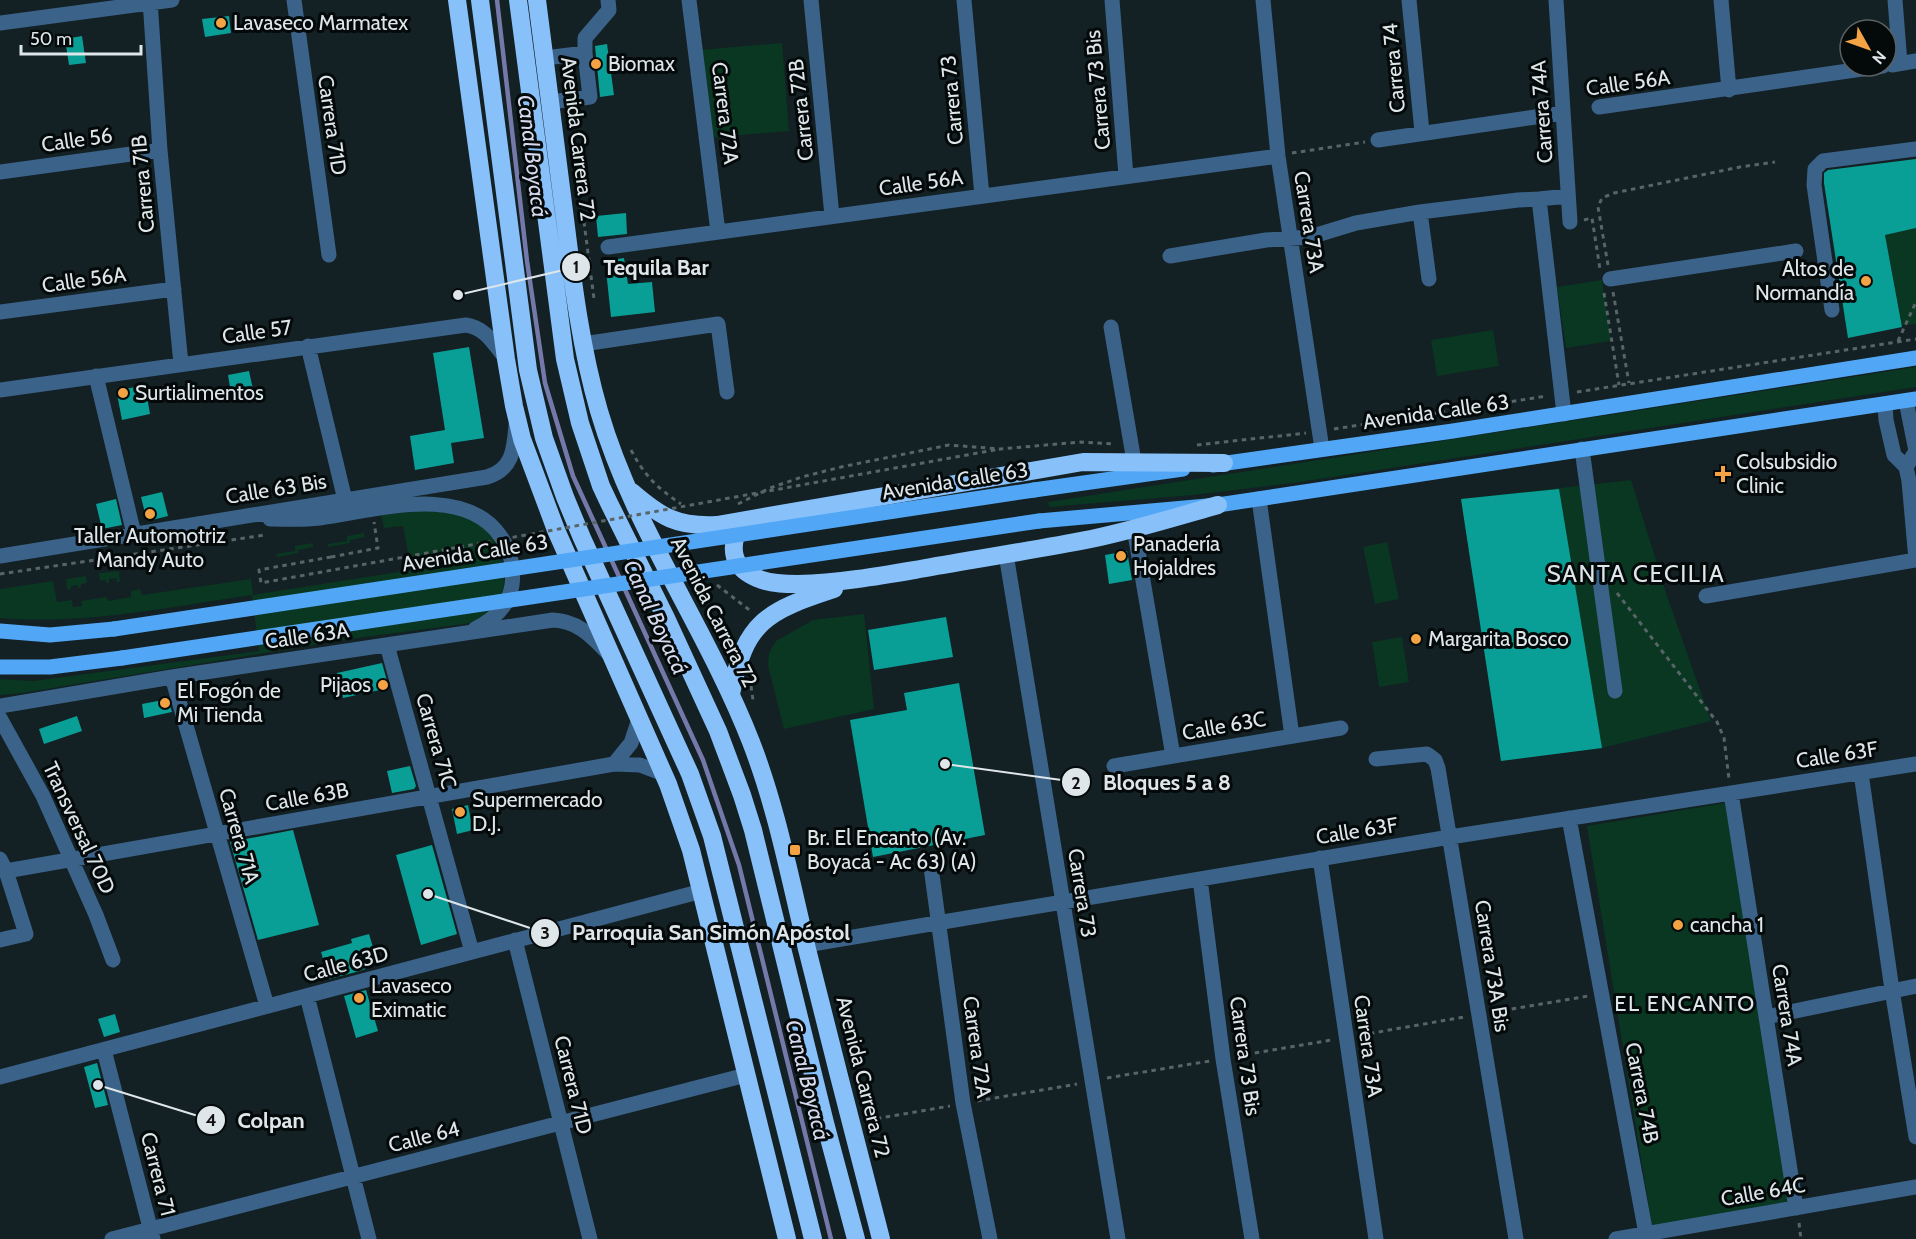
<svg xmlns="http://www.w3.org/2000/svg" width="1916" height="1239" font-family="Cabin,sans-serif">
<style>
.green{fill:#093721}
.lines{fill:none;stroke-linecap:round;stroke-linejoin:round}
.stream{stroke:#7579a9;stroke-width:4.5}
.building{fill:#0a9f96}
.path{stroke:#586467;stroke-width:3;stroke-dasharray:4.5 4.5;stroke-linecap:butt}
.minor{stroke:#3b6288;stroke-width:15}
.major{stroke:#51a7f6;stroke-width:15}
.highway{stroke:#88c1fa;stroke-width:18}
.path-bridge{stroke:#586467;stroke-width:3;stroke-dasharray:4.5 4.5;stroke-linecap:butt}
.major-bridge{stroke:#51a7f6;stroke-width:15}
.poi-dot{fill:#f4a344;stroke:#04090a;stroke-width:2}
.labels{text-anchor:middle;stroke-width:6;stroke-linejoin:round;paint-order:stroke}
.poi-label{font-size:21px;fill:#dee6e9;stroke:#04090a;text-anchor:start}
.street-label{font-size:21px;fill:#dee6e9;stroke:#04090a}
.water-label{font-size:22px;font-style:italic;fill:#d7daee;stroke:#04090a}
.neighbourhood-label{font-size:22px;letter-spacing:1.5px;fill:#dee6e9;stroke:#04090a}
.quarter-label{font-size:24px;letter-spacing:1.5px;fill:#dee6e9;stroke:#04090a}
.leader{fill:none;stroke:#dee6e9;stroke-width:2}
.callout-dot{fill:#dee6e9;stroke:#04090a;stroke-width:2}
.mark-label{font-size:18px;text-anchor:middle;font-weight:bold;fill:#111}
.callout-label{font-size:22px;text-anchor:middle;font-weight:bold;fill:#dee6e9;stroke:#04090a;stroke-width:6;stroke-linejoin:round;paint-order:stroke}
</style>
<rect width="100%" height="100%" fill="#132024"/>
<path class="green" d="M782 43 789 131 706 138 699 50Z
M1916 228V324L1902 325 1885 235Z
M1602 280 1611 341 1566 348 1557 287Z
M1493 330 1499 366 1437 376 1431 340Z
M1916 367V387L1300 482 1193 495 1049 507 1048 502Z
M1631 480 1668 599 1711 721 1602 748 1501 761 1461 499Z
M432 510C445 513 460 514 473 519 497 530 513 576 499 599 493 610 482 617 471 623L350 639 22 693 0 695V679L33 681 259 651 252 595C169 607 84 625 0 618V589L53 581 57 602 72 600 73 607 82 606 81 601 107 597 108 601 131 597V591L140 589 142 595 251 579 253 595 411 570 403 526 384 528 381 515Z
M364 533 365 537 350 540V543L328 547V544L347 541V536Z
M1387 542 1399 599 1375 604 1363 547Z
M313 543V547L298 550V553L277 557 276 554 295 551V546Z
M192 558 193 569 189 570 188 566 182 567V570H179V567L172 568V561Z
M119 571 120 582H117L116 578 109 579V583H106V580L100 581 99 573Z
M86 576 87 583 81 584V587L78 588V585L71 586V589L67 590 66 579Z
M864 614 874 709 784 729 768 665 769 653 776 641 813 620Z
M1402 637 1409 682 1379 687 1372 642Z
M1725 803 1790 1203 1652 1226 1587 826Z"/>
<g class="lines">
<path class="stream" d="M497 0 527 261 545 383 573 476 703 760 739 865 831 1239"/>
</g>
<path class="building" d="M229 16 231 33 205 37 202 19Z
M82 36 86 63 69 65 65 39Z
M607 44 614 95 600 97 595 46Z
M1916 159V228L1885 235 1902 327 1848 338 1824 183V173L1828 170Z
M626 213 627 234 598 237 596 216Z
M624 258 628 284 652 282 655 312 611 317 605 261Z
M469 347 484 438 451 443 454 463 415 470 410 436 445 430 433 353Z
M249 371 254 394 232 399 228 375Z
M145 385 150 414 122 420 117 394 120 390Z
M1559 489 1602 748 1501 761 1461 499Z
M162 492 168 516 152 520 148 519 146 517 141 497Z
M116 499 122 525 102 529 96 504Z
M1127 551 1132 580 1109 584 1105 555Z
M946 617 953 657 874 670 868 630Z
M382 663 389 688 343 698 337 673Z
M959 683 985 835 873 857 850 720 907 710 904 693Z
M168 699 172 712 144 718 142 704Z
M77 716 82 731 44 744 39 729Z
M410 766 416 786 414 789 392 793 387 771Z
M468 805 473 830 457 834 452 809Z
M293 830 319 925 258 940 230 842Z
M432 845 457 934 421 945 396 855Z
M369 934 378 964 360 971 329 979 321 952 352 943 351 939Z
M366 990 378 1031 356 1038 344 996Z
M115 1014 120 1032 104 1037 98 1019Z
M97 1063 108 1105 95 1108 84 1067Z"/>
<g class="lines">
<path class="path" d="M1292 153 1365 142
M1584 220 1592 218 1600 269
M584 222 594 299
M1608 265 1598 207 1602 198 1614 193 1740 167 1775 162
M1613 292 1629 383
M1604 293 1619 385
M1898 341 1916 302
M1577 392 1916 339
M1334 429 1547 396
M1197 445 1306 433
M631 450C645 476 656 487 681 504
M738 504 770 488 802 477 841 467 949 445 1000 449 1081 442 1115 444
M331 557 378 548 374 522
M0 574 265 535
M717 585 752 612
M1617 593 1717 722 1724 738 1729 779
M751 686 753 700
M1494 1012 1588 996
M1361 1035 1464 1017
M1237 1056 1331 1040
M1107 1078 1210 1061
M977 1101 1077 1084
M868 1120 950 1106
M1799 1223 1801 1239"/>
<path class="minor" d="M150 0 160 150 181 364
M294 0 329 255
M689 0 718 232
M811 0 832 216
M964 0 982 196
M1112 0 1126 176
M1263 0 1278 156 1322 449
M1409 0 1422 132
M1556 0 1570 222
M1721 0 1729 90
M1895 0 1900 63
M0 23 172 0
M585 53V38L609 10 608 0
M545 58 585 53 590 97 550 102
M1892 65 1916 61
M1599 107 1883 66
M1378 140 1563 113
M0 172 160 150
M1539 199 1568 196
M1420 212 1429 279
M608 247 1278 156
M1170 256 1266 240 1310 237 1356 223 1420 212 1518 200 1539 199 1564 414
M1610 279 1796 251
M1832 310 1814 185 1815 169 1823 161 1916 149
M0 312 174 289
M1111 327 1136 473
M583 344 718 324 727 392
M308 346 345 500
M96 376 134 534
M0 390 466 325C486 328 494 344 506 359
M1885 404 1886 420 1894 455 1906 467
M1582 449 1615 691
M1259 499 1292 736
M270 519C287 519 303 520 320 518 374 511 464 482 501 537 511 551 514 569 512 585 509 606 493 620 475 629
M1134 528 1173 756
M1006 554 1118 1239
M0 556 487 477C513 469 514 449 516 425
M1706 596 1916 560 1909 481 1906 467 1916 451 1906 401
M387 645 472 952
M172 677 267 1006
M0 706 172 677 553 620C578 621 591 636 608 653
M0 718 43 796 96 915 113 960
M1376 759 1427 754 1435 760 1438 768 1516 1239
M614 764 631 743 639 719
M1114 766 1341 728
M1861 773 1892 990 1916 1137
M1731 793 1796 1208
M1569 818 1646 1234
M1320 858 1376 1239
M0 859 6 871 26 934 0 940
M930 860 963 1103 990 1239
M6 871 614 764 640 765 664 774
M1200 879 1223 1059 1252 1239
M515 940 590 1239
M806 945 1450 837 1916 764
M307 996 369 1239
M1766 1017 1916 986
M104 1050 153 1239
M0 1077 702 891
M112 1239 746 1075
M1616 1239 1916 1187"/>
<path class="major" d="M1213 465 1453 431 1916 358
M1034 490 1183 469
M1039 521 1218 505 1916 399
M0 631 50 635 114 629
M0 667H50L122 658"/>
<path class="highway" d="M457 0 506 359 514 406 522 439 556 530 668 784 691 850 787 1239
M480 0 528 370 544 438 565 497 582 538 690 774 712 836 813 1239
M518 0 565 359 580 423 601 486 609 503 666 618 718 731 742 795 753 830 825 1123 856 1239
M537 0C547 73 556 146 565 219 573 284 581 349 599 411 633 528 707 629 751 742 777 809 790 879 807 949 831 1046 856 1142 881 1239
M632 492C661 517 677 527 717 525L1083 462 1224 463
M741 522C728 549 731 569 762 580 773 584 786 584 798 584 839 583 879 576 920 569 977 559 1034 550 1091 539 1134 530 1176 517 1218 505
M731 694C745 621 767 611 834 589"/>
<path class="path-bridge" d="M331 557 259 570 261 583 1000 449"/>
<path class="major-bridge" d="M114 629 1034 490
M122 658 1039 521"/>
</g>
<g class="poi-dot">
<circle cx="221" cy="23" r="6"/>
<circle cx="596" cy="64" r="6"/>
<circle cx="1866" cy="281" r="6"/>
<circle cx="123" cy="393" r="6"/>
<path d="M1720 465h6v6h6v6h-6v6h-6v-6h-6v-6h6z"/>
<circle cx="150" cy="514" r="6"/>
<circle cx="1121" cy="556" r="6"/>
<circle cx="1416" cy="639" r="6"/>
<circle cx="383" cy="685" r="6"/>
<circle cx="165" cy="703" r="6"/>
<circle cx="460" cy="812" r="6"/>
<rect x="789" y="844" width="12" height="12" rx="3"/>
<circle cx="1678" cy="925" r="6"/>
<circle cx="359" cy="998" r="6"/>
</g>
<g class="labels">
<g class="poi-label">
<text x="233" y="30">Lavaseco Marmatex</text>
<text x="608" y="71">Biomax</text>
<text x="1854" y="276" text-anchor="end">Altos de<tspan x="1854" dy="24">Normandía</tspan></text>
<text x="135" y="400">Surtialimentos</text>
<text x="1736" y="469">Colsubsidio<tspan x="1736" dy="24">Clinic</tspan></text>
<text x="150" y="543" text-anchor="middle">Taller Automotriz<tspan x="150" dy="24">Mandy Auto</tspan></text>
<text x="1133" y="551">Panadería<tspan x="1133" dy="24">Hojaldres</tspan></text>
<text x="1428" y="646">Margarita Bosco</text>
<text x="371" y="692" text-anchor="end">Pijaos</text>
<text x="177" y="698">El Fogón de<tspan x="177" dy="24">Mi Tienda</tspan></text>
<text x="472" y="807">Supermercado<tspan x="472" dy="24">D.J.</tspan></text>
<text x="807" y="845">Br. El Encanto (Av.<tspan x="807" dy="24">Boyacá - Ac 63) (A)</tspan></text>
<text x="1690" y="932">cancha 1</text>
<text x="371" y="993">Lavaseco<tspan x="371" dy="24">Eximatic</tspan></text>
</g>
<g class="street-label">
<text transform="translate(1394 68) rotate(-95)" y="7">Carrera 74</text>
<text transform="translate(1628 83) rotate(-8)" y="7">Calle 56A</text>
<text transform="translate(1098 90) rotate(-95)" y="7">Carrera 73 Bis</text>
<text transform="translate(952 100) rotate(-95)" y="7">Carrera 73</text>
<text transform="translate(801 110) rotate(-96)" y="7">Carrera 72B</text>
<text transform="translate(1542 112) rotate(-94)" y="7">Carrera 74A</text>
<text transform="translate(725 113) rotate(83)" y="7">Carrera 72A</text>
<text transform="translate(332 125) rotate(82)" y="7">Carrera 71D</text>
<text transform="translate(578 139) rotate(83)" y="7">Avenida Carrera 72</text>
<text transform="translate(77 140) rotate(-8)" y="7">Calle 56</text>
<text transform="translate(921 183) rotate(-8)" y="7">Calle 56A</text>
<text transform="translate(143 184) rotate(-95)" y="7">Carrera 71B</text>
<text transform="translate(1309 222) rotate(81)" y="7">Carrera 73A</text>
<text transform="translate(84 280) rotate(-8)" y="7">Calle 56A</text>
<text transform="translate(257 332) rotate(-8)" y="7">Calle 57</text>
<text transform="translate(1436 412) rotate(-8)" y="7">Avenida Calle 63</text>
<text transform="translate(955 481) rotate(-9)" y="7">Avenida Calle 63</text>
<text transform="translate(276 489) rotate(-9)" y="7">Calle 63 Bis</text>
<text transform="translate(475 553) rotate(-9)" y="7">Avenida Calle 63</text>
<text transform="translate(714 612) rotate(63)" y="7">Avenida Carrera 72</text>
<text transform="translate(307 636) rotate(-8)" y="7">Calle 63A</text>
<text transform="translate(1224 726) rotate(-10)" y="7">Calle 63C</text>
<text transform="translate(436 741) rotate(74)" y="7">Carrera 71C</text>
<text transform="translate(1837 755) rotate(-9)" y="7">Calle 63F</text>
<text transform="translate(307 797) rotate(-10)" y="7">Calle 63B</text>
<text transform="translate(79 828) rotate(65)" y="7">Transversal 70D</text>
<text transform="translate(1357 831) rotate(-9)" y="7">Calle 63F</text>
<text transform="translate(239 836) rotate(74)" y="7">Carrera 71A</text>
<text transform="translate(1082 893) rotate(81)" y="7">Carrera 73</text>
<text transform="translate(346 964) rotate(-15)" y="7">Calle 63D</text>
<text transform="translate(1492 966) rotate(81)" y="7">Carrera 73A Bis</text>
<text transform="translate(1787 1015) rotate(81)" y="7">Carrera 74A</text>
<text transform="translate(1368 1046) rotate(82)" y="7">Carrera 73A</text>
<text transform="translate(977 1047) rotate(82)" y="7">Carrera 72A</text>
<text transform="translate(1245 1056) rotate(82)" y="7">Carrera 73 Bis</text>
<text transform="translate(863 1077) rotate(76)" y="7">Avenida Carrera 72</text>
<text transform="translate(573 1085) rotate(76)" y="7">Carrera 71D</text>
<text transform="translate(1642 1093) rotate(79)" y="7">Carrera 74B</text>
<text transform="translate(424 1137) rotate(-14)" y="7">Calle 64</text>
<text transform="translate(158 1174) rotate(76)" y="7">Carrera 71</text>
<text transform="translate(1763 1192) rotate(-10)" y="7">Calle 64C</text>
</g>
<g class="water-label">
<text transform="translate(533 156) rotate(83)" y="8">Canal Boyacá</text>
<text transform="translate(656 617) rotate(65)" y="8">Canal Boyacá</text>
<text transform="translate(808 1080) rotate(76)" y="8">Canal Boyacá</text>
</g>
<g class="neighbourhood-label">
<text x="1685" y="1011">EL ENCANTO</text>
</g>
<g class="quarter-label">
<text x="1636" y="582">SANTA CECILIA</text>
</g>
</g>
<path class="leader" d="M458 295L576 267M945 764L1076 782M428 894L545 933M98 1085L211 1120"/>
<g class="callout-dot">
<circle cx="458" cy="295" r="6"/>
<circle cx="945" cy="764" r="6"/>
<circle cx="428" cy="894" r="6"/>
<circle cx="98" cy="1085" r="6"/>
<circle cx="576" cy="267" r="15"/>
<circle cx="1076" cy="782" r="15"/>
<circle cx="545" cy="933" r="15"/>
<circle cx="211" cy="1120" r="15"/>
</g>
<g class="mark-label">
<text x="576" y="273">1</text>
<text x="1076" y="789">2</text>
<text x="545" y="939">3</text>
<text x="211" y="1126">4</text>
</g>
<g class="callout-label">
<text x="656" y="275">Tequila Bar</text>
<text x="1167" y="790">Bloques 5 a 8</text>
<text x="711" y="940">Parroquia San Simón Apóstol</text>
<text x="271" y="1128">Colpan</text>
</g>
<g transform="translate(1868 48) rotate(130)"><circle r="28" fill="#04090a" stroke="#5b6163" stroke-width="1.5"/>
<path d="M0-4.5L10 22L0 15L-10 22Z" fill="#f4a344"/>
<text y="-9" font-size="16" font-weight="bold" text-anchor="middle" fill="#dee6e9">N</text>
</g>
<path d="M21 45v9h120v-9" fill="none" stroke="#dee6e9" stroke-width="3"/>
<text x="30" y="45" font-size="18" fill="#dee6e9" stroke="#04090a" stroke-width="4.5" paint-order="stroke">50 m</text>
</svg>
